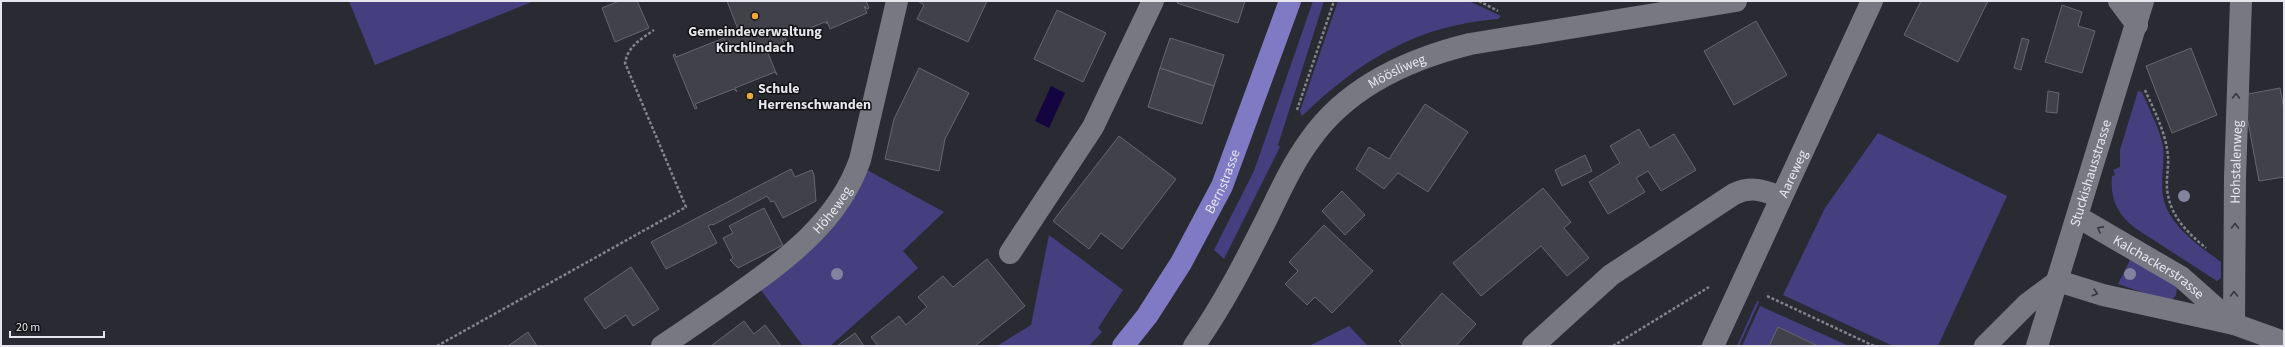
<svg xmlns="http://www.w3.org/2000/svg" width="2285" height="347" font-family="'Source Sans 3',sans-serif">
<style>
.green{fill:#453f80}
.water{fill:#140540}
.building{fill:#41414a;stroke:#666670}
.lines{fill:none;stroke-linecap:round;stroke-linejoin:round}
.path{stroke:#83838a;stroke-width:2.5;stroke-dasharray:3 2;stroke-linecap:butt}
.minor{stroke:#787882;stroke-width:22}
.major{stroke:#8079c3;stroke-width:22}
.tree{fill:#83839f}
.oneway{stroke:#36363c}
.poi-dot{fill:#eda83b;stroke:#131317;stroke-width:1.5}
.labels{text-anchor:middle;stroke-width:3;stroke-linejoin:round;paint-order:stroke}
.poi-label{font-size:14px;font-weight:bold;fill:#e6e6ec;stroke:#131317}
.street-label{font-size:14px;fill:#e6e6ec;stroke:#131317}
</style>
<rect width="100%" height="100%" fill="#2a2a33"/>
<path class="green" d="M349 1H534L375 65Z
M1313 1H1324L1278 145 1280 147 1224 259 1214 250 1254 171Z
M1338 1H1469L1501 16 1498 19C1417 25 1359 61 1302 116L1300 111Z
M2138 91 2142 92C2149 109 2160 129 2163 147 2165 163 2160 180 2163 196 2168 225 2199 246 2221 262V278L2217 281 2135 228C2117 214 2110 199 2112 176L2115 175 2113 170 2120 167V150Z
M1878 133 2007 196 1938 346H1893L1783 295 1825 208Z
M867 170 944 212 903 251 918 268 830 346H803L760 289Z
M1049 235 1123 290 1098 328 1102 332 1089 346H997L1031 325Z
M2131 258 2174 284 2177 289 2176 295 2173 299H2161L2118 284Z
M1757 301 1759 302 1739 346H1737Z
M1760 306 1849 346H1818L1778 327 1769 346H1742Z
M1349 326 1368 346H1309Z"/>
<path class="water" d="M1051 86 1065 93 1049 128 1035 121Z"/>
<path class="building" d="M619 1H637L649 28 615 42 602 8Z
M727 1H866L869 8 867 9 864 6 867 13 830 29 827 21V24L825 22 785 38 787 41 782 39 784 45 770 51 768 45 765 46 777 75 775 72 735 88 737 92 734 89 695 104 697 108 695 109 673 55 675 54 676 57 739 32Z
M987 1 968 42 917 19 924 5 918 1Z
M1178 1H1245L1238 23 1177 3Z
M1921 1H1988L1958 62 1904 35Z
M2062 5 2082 12 2078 26 2095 31 2082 73 2045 62Z
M1057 10 1106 33 1083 82 1034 59Z
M1756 21 1787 75 1734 105 1704 51Z
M1170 38 1224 55 1214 86 1160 68Z
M2022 38 2029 40 2021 70 2014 68Z
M2191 48 2217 115 2172 133 2146 66Z
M919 68 969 93 945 139 939 171 885 159 894 119Z
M1160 68 1214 86 1202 124 1148 107Z
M2280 88 2284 109V177L2259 181 2243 95Z
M2048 91 2059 93 2057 113 2046 112Z
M1425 104 1468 132 1428 192 1398 173 1384 189 1356 169 1369 147 1389 159Z
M1639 129 1650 148 1674 134 1696 170 1661 191 1648 171 1636 178 1645 192 1608 214 1589 182 1620 163 1610 146Z
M1119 136 1176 179 1122 249 1101 233 1089 249 1053 221Z
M1585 155 1592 171 1562 186 1555 170Z
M791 169 795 177 812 170 814 175 816 201 783 218 774 201 771 202 767 196 713 225 712 224 708 226 717 243 666 269 651 242Z
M1543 188 1571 222 1564 228 1589 258 1567 276 1541 246 1481 296 1453 263Z
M1342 191 1365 215 1345 235 1322 211Z
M764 208 783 245 738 268 730 260 733 258 723 238 733 233 729 226Z
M1324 225 1373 271 1332 313 1315 297 1307 305 1285 284 1298 271 1289 262Z
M987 259 1025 306 975 346H878L871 337 899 316 906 325 927 307 918 297 943 276 953 287Z
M631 267 659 309 633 326 626 315 605 329 584 299Z
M1442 293 1476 324 1456 346H1404L1399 341Z
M744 321 754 334 765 325 781 346H711Z
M1778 327 1818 346H1769Z
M528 332 537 346H508Z
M855 333 864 346H837Z"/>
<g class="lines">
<path class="path" d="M1479 1 1498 11
M2145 90C2154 110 2166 133 2168 156 2169 169 2165 182 2168 195 2172 218 2189 234 2206 248
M1297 110 1334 1
M1767 296 1874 346
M437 346 686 207 625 63C628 46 641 39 654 30
M1613 346 1709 287"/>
<g class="minor">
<path d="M2119 1 2137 25"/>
<path id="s1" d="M2078 217 2181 277 2233 323"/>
<path d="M1010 253 1093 127 1153 1"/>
<path d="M2058 281 2103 295 2234 324 2284 342"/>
<path id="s2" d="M2234 324 2235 177 2241 1"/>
<path id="s3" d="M662 346C685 331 709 314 732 298 784 261 838 223 860 160L897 1"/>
<path id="s4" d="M1194 346C1223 305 1246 260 1269 214 1281 189 1293 163 1310 140 1347 87 1409 59 1470 44L1736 1"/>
<path d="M1533 346 1611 275 1734 194C1751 186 1763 190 1780 197"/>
<path id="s5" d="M1713 346 1872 1"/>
<path d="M1985 346 2027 304 2058 281"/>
<path id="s6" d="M2037 346 2143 1"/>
</g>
<path class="major" id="s7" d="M1123 346 1147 316 1181 263 1222 186 1290 1"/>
</g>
<g class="tree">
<circle cx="2184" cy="196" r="6"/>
<circle cx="837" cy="274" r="6"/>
<circle cx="2130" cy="274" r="6"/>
</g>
<defs><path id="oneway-chevron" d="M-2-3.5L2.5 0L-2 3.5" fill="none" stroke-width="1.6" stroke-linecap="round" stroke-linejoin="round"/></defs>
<g class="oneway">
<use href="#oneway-chevron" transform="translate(2236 96) rotate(-89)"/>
<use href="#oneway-chevron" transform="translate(2235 226) rotate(-90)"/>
<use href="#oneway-chevron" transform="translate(2100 229) rotate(-151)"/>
<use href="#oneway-chevron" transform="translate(2095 293) rotate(17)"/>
<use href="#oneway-chevron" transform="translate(2234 294) rotate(-89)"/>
</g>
<g class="poi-dot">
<circle cx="755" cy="16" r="4"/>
<circle cx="750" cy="96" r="4"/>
</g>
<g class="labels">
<g class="poi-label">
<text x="755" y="36">Gemeindeverwaltung<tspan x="755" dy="16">Kirchlindach</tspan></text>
<text x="758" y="93" text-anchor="start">Schule<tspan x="758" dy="16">Herrenschwanden</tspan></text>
</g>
<g class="street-label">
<text dy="5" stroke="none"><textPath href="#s4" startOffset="349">Möösliweg</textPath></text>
<text dy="5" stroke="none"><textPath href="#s2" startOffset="162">Hohstalenweg</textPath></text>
<text dy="5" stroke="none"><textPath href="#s5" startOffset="190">Aareweg</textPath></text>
<text dy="5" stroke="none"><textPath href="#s6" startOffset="181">Stuckishausstrasse</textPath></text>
<text dy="5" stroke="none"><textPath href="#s7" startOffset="193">Bernstrasse</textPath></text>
<text dy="5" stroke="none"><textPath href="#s3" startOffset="219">Höheweg</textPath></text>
<text dy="5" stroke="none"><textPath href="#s1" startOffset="95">Kalchackerstrasse</textPath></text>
</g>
</g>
<rect width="2285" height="347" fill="none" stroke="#e6e6ec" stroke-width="4"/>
<path d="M10 331v6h94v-6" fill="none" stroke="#e6e6ec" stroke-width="2"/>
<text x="16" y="331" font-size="12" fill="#e6e6ec" stroke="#131317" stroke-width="3" paint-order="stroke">20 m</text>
</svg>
